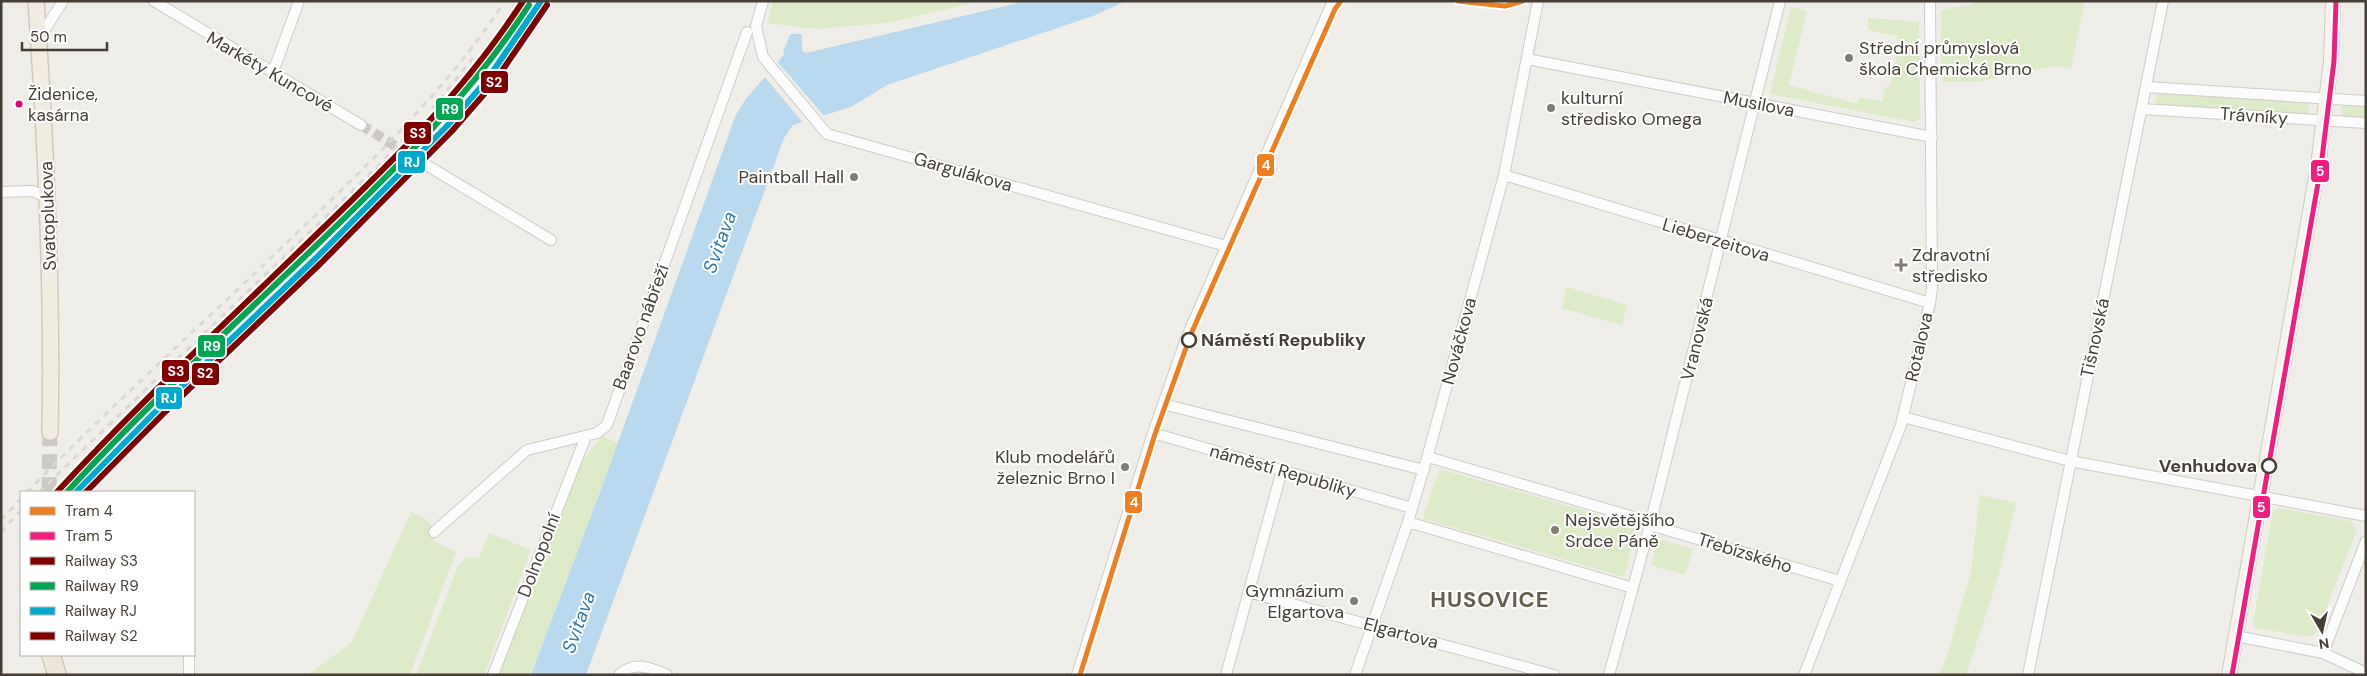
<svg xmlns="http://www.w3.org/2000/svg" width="2367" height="676" font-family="'DM Sans',sans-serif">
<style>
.green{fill:#dceac8}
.water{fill:#b8d9ee}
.pier{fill:#efede8}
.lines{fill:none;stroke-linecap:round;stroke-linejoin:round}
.street-tunnel{stroke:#cdcac4;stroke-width:10;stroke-dasharray:10 5;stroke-linecap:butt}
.primary-tunnel{stroke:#cdcac4;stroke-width:15;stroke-dasharray:15 8;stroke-linecap:butt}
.street-casing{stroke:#cdcbc5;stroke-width:12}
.secondary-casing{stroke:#cfcabf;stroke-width:16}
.primary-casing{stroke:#d1c9b5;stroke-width:18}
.highway-casing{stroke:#c7baa3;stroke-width:20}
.street{stroke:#fdfcfc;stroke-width:10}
.secondary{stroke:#f6f4ee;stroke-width:14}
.primary{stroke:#f1ece2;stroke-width:15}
.highway{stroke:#ece5d8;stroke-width:18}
.rail{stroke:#d8d8d7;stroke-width:3;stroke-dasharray:6 6;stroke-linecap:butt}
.rail-1-casing{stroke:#fff;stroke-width:10}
.rail-2-casing{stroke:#fff;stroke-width:10}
.rail-3-casing{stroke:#fff;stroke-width:10}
.rail-4-casing{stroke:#fff;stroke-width:10}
.rail-1{stroke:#800000;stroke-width:6}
.rail-2{stroke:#00a651;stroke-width:6}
.rail-3{stroke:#00a9ce;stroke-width:6}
.rail-4{stroke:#800000;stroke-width:6}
.tram-1-casing{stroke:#fff;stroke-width:9}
.tram-2-casing{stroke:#fff;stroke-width:9}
.tram-1{stroke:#ee7e1e;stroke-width:5}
.tram-2{stroke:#f31d7f;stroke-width:5}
.poi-dot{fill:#807b73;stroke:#fff;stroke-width:2}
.bus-dot{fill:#e5007d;stroke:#fff;stroke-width:2}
.stop-dot{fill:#fff;stroke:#453e34;stroke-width:2.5}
.labels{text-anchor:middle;stroke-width:4;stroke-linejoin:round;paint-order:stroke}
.bus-label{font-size:17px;fill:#453e34;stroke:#fff;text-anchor:start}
.poi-label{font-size:18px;fill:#453e34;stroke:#fff;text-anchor:start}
.street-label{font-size:18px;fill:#453e34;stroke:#fff}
.stop-label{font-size:18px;font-weight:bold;fill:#453e34;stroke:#fff;text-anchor:start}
.water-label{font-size:19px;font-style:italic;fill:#2e7ab0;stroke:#fff}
.district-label{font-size:22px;font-weight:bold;letter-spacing:1px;fill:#675c4c;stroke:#fff}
.line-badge{stroke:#fff;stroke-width:2}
.badge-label{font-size:14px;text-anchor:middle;font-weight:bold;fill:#fff}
</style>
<rect width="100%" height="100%" fill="#efede8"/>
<path class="green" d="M773 1H981L887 23 816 29 768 23Z
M1976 1H2085L2071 68 2056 66 1976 82H1942L1941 10 1974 4Z
M1791 7 1807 11 1789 85 1857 104 1859 97 1883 102 1884 90 1890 85 1900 43 1896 36 1868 30V18L1919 22 1920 118 1914 122 1770 94Z
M2158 92 2309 101 2308 116 2155 105Z
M2343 103 2366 104V119L2341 117Z
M1567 287 1627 305 1622 325 1562 308Z
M602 436 618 443 531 675H498L580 463Z
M1440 469 1638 526 1624 577 1425 519 1423 516Z
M1980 495 2016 503 1999 574 1966 675H1938L1945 662 1971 572Z
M2279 508 2351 521 2357 530 2317 632 2309 637 2256 628 2253 623 2273 511Z
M411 512 427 520 439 536 433 540 456 552 410 675H308L352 642Z
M489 533 531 550 484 675H416L458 566 467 557 479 558Z
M1658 539 1693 549 1685 575 1651 565Z"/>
<path class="water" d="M1026 1H1126L1093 16 887 85 851 107 793 125 784 138 586 675H531L606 476 735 117 745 100 784 55 783 53 790 34H802V51L806 53Z"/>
<path class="pier" d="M777 61 825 117 804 124 764 76Z"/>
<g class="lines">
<path class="street-tunnel" d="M361 125 428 166"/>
<path class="primary-tunnel" d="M49 492 50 432"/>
<g class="street-casing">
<path id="street" d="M154 1 361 125
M763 1 756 26 763 57 827 134 1226 246
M39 39 63 1
M1527 59 1932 137
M273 72 299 1
M2146 87 2366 101
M2143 109 2366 123
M428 166 551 240
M1504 175 1930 303
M1 192 33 191 48 198
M1163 404 1424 470
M1903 417 2070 461 2366 516
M1153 433 1412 508
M1428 457 1640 519 1650 525 1840 581
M1408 522 1633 588
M434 532 527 450 597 433 607 425 747 32
M1248 592 1554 675
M2236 636 2323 653 2366 673
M2323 653 2366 541
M189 675V655
M493 675 586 436
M619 675C634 661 650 667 667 675
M1077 675 1153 433 1186 339 1333 1
M1226 675 1282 470
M1355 675 1408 522 1429 451 1504 175 1538 1
M1609 675 1650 525 1780 1
M1804 675 1901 425 1930 303 1932 288 1930 1
M2028 675 2163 1"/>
</g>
<g class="secondary-casing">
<path id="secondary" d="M2229 675 2318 166 2331 61 2333 1"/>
</g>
<g class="primary-casing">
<path id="primary" d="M36 1C46 145 53 288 50 432"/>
</g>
<g class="highway-casing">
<path id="highway" d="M51 655 57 675"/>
</g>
<use href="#street" class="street"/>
<use href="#secondary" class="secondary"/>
<use href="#primary" class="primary"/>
<use href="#highway" class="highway"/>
<path class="rail" d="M432 109 473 58
M27 492C115 402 209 318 299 231 374 159 448 88 505 1
M39 492 370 174 417 125
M1 520 21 499
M1 532 21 510"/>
<g class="rail-1-casing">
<path id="rail-1" d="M57 492C139 403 228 321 315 236 391 163 465 91 523 1"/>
</g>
<g class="rail-2-casing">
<path id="rail-2" d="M67 492C148 404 236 323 322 240 398 166 472 94 529 5"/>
</g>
<g class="rail-3-casing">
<path id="rail-3" d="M76 492 160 407 316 258 447 126 487 80 541 1"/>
</g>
<g class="rail-4-casing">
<path id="rail-4" d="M86 492 165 412 321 263 452 131 493 84 547 5"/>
</g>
<use href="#rail-1" class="rail-1"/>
<use href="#rail-2" class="rail-2"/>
<use href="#rail-3" class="rail-3"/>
<use href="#rail-4" class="rail-4"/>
<g class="tram-1-casing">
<path id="tram-1" d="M1458 1 1505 6 1523 1
M1080 675 1155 434 1191 334 1335 9 1341 1"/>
</g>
<g class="tram-2-casing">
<path id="tram-2" d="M2232 675 2321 166 2334 61 2336 1"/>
</g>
<use href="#tram-1" class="tram-1"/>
<use href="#tram-2" class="tram-2"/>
</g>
<g class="poi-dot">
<circle cx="1849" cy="58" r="5"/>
<circle cx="1551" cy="108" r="5"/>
<circle cx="854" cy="177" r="5"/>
<path d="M1898.5 257.5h5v5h5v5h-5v5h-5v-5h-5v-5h5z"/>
<circle cx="1125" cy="467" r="5"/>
<circle cx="1555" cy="530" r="5"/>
<circle cx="1354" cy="601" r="5"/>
</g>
<circle class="bus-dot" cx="19" cy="104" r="4.5"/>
<g class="stop-dot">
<circle cx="1189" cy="340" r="7"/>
<circle cx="2269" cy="466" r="7"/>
</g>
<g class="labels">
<g class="bus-label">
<text x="28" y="100">Židenice,<tspan x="28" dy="21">kasárna</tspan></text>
</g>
<g class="poi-label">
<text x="1859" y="54">Střední průmyslová<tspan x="1859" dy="21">škola Chemická Brno</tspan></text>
<text x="1561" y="104">kulturní<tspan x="1561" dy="21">středisko Omega</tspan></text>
<text x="844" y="183" text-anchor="end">Paintball Hall</text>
<text x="1912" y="261">Zdravotní<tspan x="1912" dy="21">středisko</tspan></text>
<text x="1115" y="463" text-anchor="end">Klub modelářů<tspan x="1115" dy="21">železnic Brno I</tspan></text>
<text x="1565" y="526">Nejsvětějšího<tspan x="1565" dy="21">Srdce Páně</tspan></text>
<text x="1344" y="597" text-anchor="end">Gymnázium<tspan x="1344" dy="21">Elgartova</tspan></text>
</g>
<g class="street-label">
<text transform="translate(270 72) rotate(30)" y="6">Markéty Kuncové</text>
<text transform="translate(1759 104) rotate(11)" y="6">Musilova</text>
<text transform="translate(2254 116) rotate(4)" y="6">Trávníky</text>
<text transform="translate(963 172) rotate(16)" y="6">Gargulákova</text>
<text transform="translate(48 216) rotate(-92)" y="6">Svatoplukova</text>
<text transform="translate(1716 240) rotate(17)" y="6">Lieberzeitova</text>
<text transform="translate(641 327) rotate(-70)" y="6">Baarovo nábřeží</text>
<text transform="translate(2095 338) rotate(-78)" y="6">Tišnovská</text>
<text transform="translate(1697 339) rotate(-76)" y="6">Vranovská</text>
<text transform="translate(1459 341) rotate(-75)" y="6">Nováčkova</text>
<text transform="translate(1919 347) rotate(-77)" y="6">Rotalova</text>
<text transform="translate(1283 471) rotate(16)" y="6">náměstí Republiky</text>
<text transform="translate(1745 553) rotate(17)" y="6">Třebízského</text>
<text transform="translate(539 555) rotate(-69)" y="6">Dolnopolní</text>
<text transform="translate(1401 633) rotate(15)" y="6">Elgartova</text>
</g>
<g class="stop-label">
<text x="1201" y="346">Náměstí Republiky</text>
<text x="2257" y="472" text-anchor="end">Venhudova</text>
</g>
<g class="water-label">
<text transform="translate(719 242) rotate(-70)" y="7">Svitava</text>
<text transform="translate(578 622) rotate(-70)" y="7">Svitava</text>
</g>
<g class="district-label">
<text x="1490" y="607">HUSOVICE</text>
</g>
</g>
<g class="line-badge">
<rect x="480" y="70" width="29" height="24" rx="5" fill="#800000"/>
<rect x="435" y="97" width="29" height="24" rx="5" fill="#00a651"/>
<rect x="403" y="121" width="29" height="24" rx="5" fill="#800000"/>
<rect x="397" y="150" width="29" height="24" rx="5" fill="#00a9ce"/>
<rect x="1256" y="153" width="19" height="24" rx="5" fill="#ee7e1e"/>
<rect x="2310" y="159" width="20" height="24" rx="5" fill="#f31d7f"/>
<rect x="197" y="334" width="29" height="24" rx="5" fill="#00a651"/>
<rect x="161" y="359" width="29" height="24" rx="5" fill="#800000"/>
<rect x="191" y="362" width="29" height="24" rx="5" fill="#800000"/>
<rect x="155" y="386" width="28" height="24" rx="5" fill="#00a9ce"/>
<rect x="1124" y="490" width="19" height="24" rx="5" fill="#ee7e1e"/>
<rect x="2252" y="495" width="19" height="24" rx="5" fill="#f31d7f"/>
</g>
<g class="badge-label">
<text x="494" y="87">S2</text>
<text x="450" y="114">R9</text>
<text x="418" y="138">S3</text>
<text x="412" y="167">RJ</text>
<text x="1266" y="170">4</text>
<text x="2320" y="176">5</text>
<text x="212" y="351">R9</text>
<text x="176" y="376">S3</text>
<text x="205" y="378">S2</text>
<text x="169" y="403">RJ</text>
<text x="1134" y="507">4</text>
<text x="2261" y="512">5</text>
</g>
<rect width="2367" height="676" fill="none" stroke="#453e34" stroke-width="5"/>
<rect x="20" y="491" width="175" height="165" fill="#ffffff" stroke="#b5b2ae"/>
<rect x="30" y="507" width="25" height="8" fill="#ee7e1e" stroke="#b5b2ae"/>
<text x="65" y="516" font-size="15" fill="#453e34">Tram 4</text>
<rect x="30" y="532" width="25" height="8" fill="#f31d7f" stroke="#b5b2ae"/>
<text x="65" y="541" font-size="15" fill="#453e34">Tram 5</text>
<rect x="30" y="557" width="25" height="8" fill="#800000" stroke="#b5b2ae"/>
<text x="65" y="566" font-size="15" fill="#453e34">Railway S3</text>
<rect x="30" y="582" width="25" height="8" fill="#00a651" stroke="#b5b2ae"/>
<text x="65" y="591" font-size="15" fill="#453e34">Railway R9</text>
<rect x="30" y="607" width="25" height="8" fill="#00a9ce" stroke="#b5b2ae"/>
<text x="65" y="616" font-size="15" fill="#453e34">Railway RJ</text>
<rect x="30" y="632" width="25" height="8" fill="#800000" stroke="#b5b2ae"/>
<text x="65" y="641" font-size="15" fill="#453e34">Railway S2</text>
<g transform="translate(2322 631) rotate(171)" stroke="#ffffff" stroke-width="4" paint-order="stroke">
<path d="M0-4L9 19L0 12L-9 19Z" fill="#453e34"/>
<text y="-8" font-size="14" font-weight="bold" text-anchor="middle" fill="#453e34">N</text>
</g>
<path d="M22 42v8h85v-8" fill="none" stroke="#453e34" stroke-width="2.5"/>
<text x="30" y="42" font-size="15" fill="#453e34" stroke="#ffffff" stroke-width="4" paint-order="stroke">50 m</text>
</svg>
